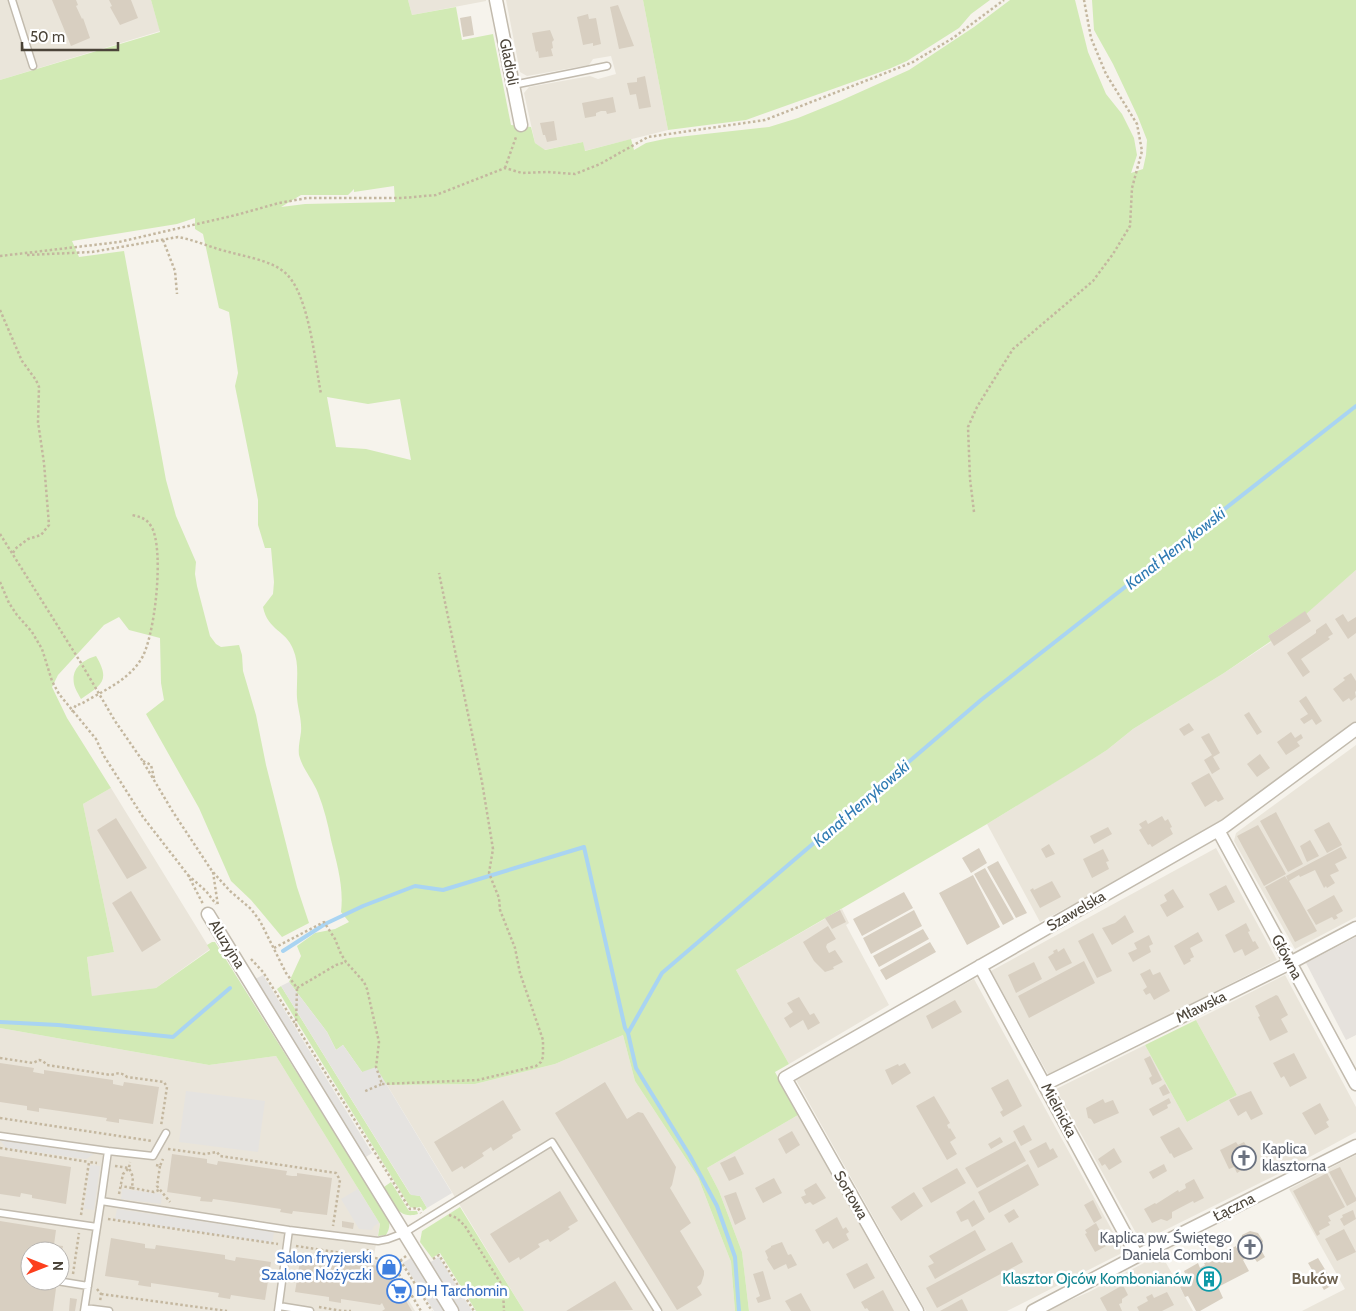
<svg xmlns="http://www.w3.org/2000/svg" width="1356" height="1311" font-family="Cabin,sans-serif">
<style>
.residential{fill:#eae5da;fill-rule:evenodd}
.industrial{fill:#e6e2dd}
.green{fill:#d2eab5;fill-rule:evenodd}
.parking{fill:#e5e3e0}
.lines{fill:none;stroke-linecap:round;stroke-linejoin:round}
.stream{stroke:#a9d4f2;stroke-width:4}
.building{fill:#d8cfc1}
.service-casing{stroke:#c2bbae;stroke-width:9}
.minor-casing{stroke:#c2bbae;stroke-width:15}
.path{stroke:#c4b79f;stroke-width:2.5;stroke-dasharray:2.5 2.5;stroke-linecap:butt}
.service{stroke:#fff;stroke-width:6}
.minor{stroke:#fff;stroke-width:12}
.labels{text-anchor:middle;stroke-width:5;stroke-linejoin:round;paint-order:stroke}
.street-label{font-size:15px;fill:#4b4439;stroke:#fff}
.worship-label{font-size:15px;fill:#5b616d;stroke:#fff;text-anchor:start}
.shop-label{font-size:15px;fill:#366cbe;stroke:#fff;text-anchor:end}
.culture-label{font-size:15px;fill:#0d838f;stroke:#fff;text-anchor:end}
.water-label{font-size:16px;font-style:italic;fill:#2e7ab2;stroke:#fff}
.neighbourhood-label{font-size:16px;font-weight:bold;fill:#6e6250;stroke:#fff}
</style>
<rect width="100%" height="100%" fill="#f6f3ec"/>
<path class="residential" d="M0 0H151L160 31 0 80Z
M408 0H486V1L412 15Z
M506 0H643L668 130 584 151 583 142 544 150 535 143 524 93 529 87 590 76 598 79 616 74 611 56 593 59 589 65 527 76 520 72Z
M1356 570V723L1193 840 1040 922 987 824 1107 750 1133 729 1224 673 1271 642 1268 636 1288 622 1306 613Z
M1356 745V917L1295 949 1234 841 1236 833Z
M111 788 210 949 156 988 92 997 87 957 114 952 83 804Z
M1216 848 1277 960 1049 1076 991 971Z
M842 909 849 923 846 925 889 1005 789 1064 736 970Z
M1285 975 1356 1107V1132L1280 1173 1141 1242 1056 1089 1145 1045 1187 1122 1237 1095 1196 1020Z
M974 979 1124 1252 1007 1311H926L795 1078Z
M0 1028 209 1065 276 1056 380 1224 373 1260 385 1262 415 1311H0ZM30 1251H60V1281H30Z
M623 1035 635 1081 698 1177 731 1262 735 1311H524L387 1085 475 1084 555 1064Z
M798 1115 908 1311H749L742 1252 719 1191 707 1168Z
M1356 1155V1311H1302L1345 1289 1289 1189Z
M1161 1254 1193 1311H1045L1089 1292Z"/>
<path class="industrial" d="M1356 937V1035L1346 1040 1306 963Z"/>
<path class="green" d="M151 0H408L412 15 456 7 462 40 493 34 511 125 531 127 535 143 545 150 583 142 585 151 631 139 634 150 646 143 669 138 769 127 798 118 840 101 909 70 974 27 1010 0H1075L1088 52 1106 94 1122 114 1134 138 1137 155 1131 173 1143 169 1146 155 1147 140 1138 117 1113 64 1094 30 1092 0H1356V570L1306 614 1287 623 1268 636 1271 641 1224 673 1133 729 1107 750 1077 769 987 824 736 970 789 1064 775 1072 798 1115 707 1168 719 1191 742 1252 749 1311H735L731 1262 698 1177 635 1081 623 1035 555 1064 475 1084 387 1085 362 1072 343 1045 336 1050 327 1032 289 982 301 956 297 946 315 933 335 929 349 922 341 912C344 887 337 864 331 840 328 824 324 808 318 793 313 780 302 768 299 755 298 747 300 740 301 732 302 720 298 710 297 698 296 681 300 665 293 649 286 630 268 631 263 607L273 594 274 582 271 548H265L258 525V500L235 386 238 373 229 312 219 308 203 234 195 229V218L177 224 72 241 79 257 124 251 166 480 176 516 196 562 195 574 197 586 210 636 216 644 221 647 239 645 242 655 243 671 256 715 266 765 297 887 309 923 282 937 251 900 231 881 199 808 146 714 164 700 161 683 160 638 129 630 119 617 104 625 58 675 52 687 67 718 111 788 83 804 114 952 87 957 92 996 156 988 210 950 207 945 212 942H215L389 1220C390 1226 389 1230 386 1235L378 1236 380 1224 276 1056 209 1065 0 1028V80L160 32ZM394 186 395 202 305 204 281 207 301 195H348L354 189V192ZM327 397 368 404 400 399 411 460 366 449 336 447Z
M643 0H990L971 14 959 28 907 61 889 69 746 120 668 130Z
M96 656C111 681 101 685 81 699 79 695 75 689 74 684 71 668 83 660 96 656Z
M281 986 410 1194 420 1196 427 1208 423 1211 421 1207 414 1208 410 1207 277 989Z
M1196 1020 1237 1095 1187 1122 1145 1045Z
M391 1182 409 1211H417L418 1214C397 1220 393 1202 384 1187Z
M460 1207 524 1311H476L440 1253 432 1258 420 1242 422 1231Z"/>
<path class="parking" d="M263 975 372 1153 366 1157 365 1161 253 977 257 978Z
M289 982 327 1032 336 1050 343 1045 362 1072 376 1067 452 1193 427 1208 420 1196 411 1195 281 986Z
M186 1091 265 1101 258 1152 179 1142Z
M0 1140 94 1154 86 1159 6 1148Z
M90 1165 100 1166 94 1210 84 1209Z
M122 1189 162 1194 161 1204 121 1199Z
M358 1189 379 1223 374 1226 372 1230 359 1229 341 1199Z
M117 1209 274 1232 272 1243 115 1219Z
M412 1257 446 1311H434L403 1263Z
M439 1257 472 1311H459L429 1263Z"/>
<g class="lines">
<path class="stream" d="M283 951 325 924 363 906 415 886 443 890 584 847 625 1028 628 1033
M0 1022 58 1025 173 1037 230 988
M739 1311 735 1257 717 1206 690 1156 636 1068 628 1033 662 973 981 700 1356 406"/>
</g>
<path class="building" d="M52 0H76L78 5 76 6 82 19 83 18 90 38 71 46Z
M109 0H131L138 18 120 25 110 7 112 6Z
M618 5 634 46 619 49 610 7Z
M588 14 589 19 596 18 601 44 593 46V43L583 45 577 17Z
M471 16 474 35 463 37 460 18Z
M550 30 554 40 552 42 553 48 551 49 553 56 539 58 538 51 536 52 532 33Z
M645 76 651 107 639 109 636 94 630 95 627 83 637 82V78Z
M613 97 616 112 607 114 606 111H601L596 113V116L585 118 582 103Z
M554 121 557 140 547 142 545 135H543L540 123Z
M1305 611 1311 621 1274 646 1268 636Z
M1343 614 1348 622 1356 617V633L1348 639 1335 619Z
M1326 623 1333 634 1328 637 1330 639 1301 659 1310 672 1303 677 1287 653 1316 633V630Z
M1351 673 1356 681V691L1355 692 1356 697 1351 701 1349 698 1343 702 1333 689 1345 680 1343 678Z
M1306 696 1322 721 1316 725 1312 719 1304 724 1300 719 1308 714 1299 701Z
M1249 712 1262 732 1257 735 1244 715Z
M1189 723 1194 730 1184 736 1179 729Z
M1291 732 1295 738 1301 734 1303 738 1297 742 1300 746 1286 755 1277 742Z
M1209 733 1220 753 1213 757 1220 769 1212 774 1204 760 1212 755 1201 737Z
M1260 754 1270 768 1257 777 1247 764Z
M1209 773 1224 799 1218 802 1216 800 1205 807 1191 783Z
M1276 812 1303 864 1288 872 1260 821Z
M1162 816 1165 821 1168 819 1172 827 1170 828 1173 834 1152 847 1150 844 1148 845 1139 830 1142 828 1139 824 1146 820 1148 824Z
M116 818 147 868 127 879 97 830Z
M1329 822 1342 845 1327 853 1314 830Z
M1258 825 1286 874 1264 886 1237 836Z
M1108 827 1112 834 1094 844 1090 836Z
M1310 840 1319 856 1307 862 1300 846Z
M1049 844 1055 854 1046 858 1041 849Z
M1341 847 1347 858 1335 864 1339 871 1330 875 1335 883 1327 888 1326 886 1324 888 1315 870 1300 877 1299 875 1289 881 1317 931 1295 942 1265 887 1285 876 1288 881 1286 876Z
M979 848 987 863 971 873 962 858Z
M1103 849 1109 861 1106 862 1109 869 1092 878 1083 859Z
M998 861 1027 913 1016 918 987 867Z
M985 868 1014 919 1003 925 974 874Z
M973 875 1000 927 967 945 939 893Z
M1052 881 1061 897 1040 908 1030 890 1033 888 1034 890Z
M1226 885 1235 902 1218 911 1209 894Z
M1173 889 1184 907 1167 917 1160 905 1167 901 1164 895Z
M131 891 161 940 142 952 112 903Z
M904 892 913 908 862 936 853 919Z
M1334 895 1343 911 1336 915 1338 918 1334 920 1332 917 1316 925 1307 910Z
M840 910 846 922 832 929 825 918Z
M914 910 922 926 871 954 863 938Z
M1125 915 1134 932 1112 945 1102 928 1115 923Z
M1246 923 1250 931 1248 932 1253 942 1255 941 1259 948 1245 956 1242 949 1234 953 1225 935Z
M828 926 836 939 827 944 826 947 829 953 835 950 843 962 833 967 834 969 825 972 814 961 803 942Z
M923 929 929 939 879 967 873 956Z
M1198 932 1203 941 1190 948 1194 957 1190 959 1191 961 1184 965 1174 946Z
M1093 933 1112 971 1097 978 1078 941Z
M1149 935 1153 944 1149 946 1151 952 1133 962 1128 953 1137 949 1134 943Z
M930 942 936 952 886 980 880 970Z
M1064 948 1072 963 1056 971 1048 957 1054 953 1053 951 1057 949 1058 952Z
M1084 961 1095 983 1029 1018 1018 996Z
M1034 962 1042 979 1016 993 1008 975Z
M1150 969 1153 975 1160 972 1170 991 1154 1000 1150 993 1146 995 1143 990 1147 987 1140 974Z
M1276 995 1278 996 1288 1015 1281 1019 1288 1032 1270 1041 1258 1017 1260 1016 1255 1006Z
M799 997 810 1015 814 1013 820 1023 808 1030 803 1020 790 1028 784 1018 793 1012 787 1003Z
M955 1000 962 1012 932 1029 926 1016Z
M1294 1053 1307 1078 1290 1087 1284 1076 1281 1078 1273 1063Z
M1150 1056 1162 1080 1152 1085 1149 1078 1152 1076 1144 1059Z
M0 1063 34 1068 33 1072 44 1074V1070L113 1080V1084L123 1086 124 1082 159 1087 153 1124 119 1119V1123L106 1121 107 1118 39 1108V1112L27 1110V1106L0 1102Z
M905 1063 911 1073 892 1085 885 1070 898 1064 899 1066Z
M1008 1079 1022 1106 1003 1117 1000 1112 1003 1110 991 1088Z
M605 1082 627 1119 638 1112 643 1113 676 1167 672 1185 670 1188 691 1223 680 1231 704 1271V1275L701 1284 697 1287 702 1295 677 1310 555 1113Z
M1165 1084 1170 1093 1163 1096 1159 1088Z
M1251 1091 1263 1114 1251 1120 1246 1111 1238 1116 1229 1100Z
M934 1096 950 1123 947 1125 949 1129 950 1128 956 1138 950 1142 957 1154 947 1160 916 1106Z
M1169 1098 1171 1103 1167 1105 1168 1108 1153 1116 1149 1109Z
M1103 1099 1105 1103 1113 1100 1119 1113 1094 1124 1091 1119 1088 1118 1086 1108Z
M503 1100 521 1130 512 1135 513 1138 493 1151 491 1147 482 1153 484 1156 464 1169 462 1166 452 1172 434 1142Z
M1320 1103 1329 1120 1326 1122 1329 1127 1315 1135 1302 1113Z
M1024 1125 1032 1140 1021 1146 1013 1131Z
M1179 1127 1193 1149 1174 1158 1171 1153 1170 1154 1160 1137Z
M792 1131 800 1145 786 1154 778 1139Z
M1000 1137 1003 1142 991 1149 988 1144Z
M1015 1141 1026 1161 977 1188 965 1168Z
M1046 1142 1050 1150 1053 1148 1058 1157 1038 1168 1029 1151Z
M1236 1142 1238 1145 1244 1142 1256 1161 1237 1173 1234 1167 1229 1169 1220 1150Z
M1114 1148 1122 1162 1109 1170 1105 1164 1102 1166 1098 1159Z
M172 1154 207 1159V1163L217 1165 218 1161 287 1171 286 1175 292 1176H297V1173L332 1178 327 1215 293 1211 292 1214 280 1212 281 1209 213 1199 212 1202 200 1201 201 1197 167 1192Z
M0 1156 71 1167 66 1204 32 1198V1195L21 1193 20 1197 0 1194Z
M735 1156 744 1174 729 1181 720 1163Z
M1028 1164 1039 1185 989 1213 978 1192Z
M1164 1164 1167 1171 1153 1179 1149 1172Z
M1340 1167 1356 1198V1201L1347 1206 1329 1172Z
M957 1168 966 1183 931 1203 922 1188Z
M1327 1173 1345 1207 1328 1216 1331 1221 1328 1222 1330 1225 1319 1231 1320 1234 1317 1236 1293 1191Z
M774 1178 782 1193 763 1203 755 1188Z
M1194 1179 1204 1198 1194 1203 1193 1201 1172 1212V1218L1167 1221 1161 1219 1152 1223 1144 1209 1155 1203 1156 1204 1178 1190 1179 1192 1186 1188 1185 1184Z
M816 1183 826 1198 813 1205 810 1202 805 1204 801 1197 806 1195 804 1190Z
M560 1191 578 1221 568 1227 570 1229 550 1242 548 1239 538 1244 540 1247 520 1260 519 1257 509 1263 490 1234Z
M736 1192 746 1219 735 1225 724 1196Z
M914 1192 923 1206 901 1221 891 1207Z
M974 1200 985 1219 972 1227 968 1219 961 1222 956 1212Z
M1093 1200 1102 1218 1094 1223 1084 1205Z
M1014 1209 1019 1217 1009 1223 1004 1215Z
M1353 1210 1356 1219 1344 1226 1340 1219 1343 1217 1342 1215Z
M837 1217 843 1229 846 1227 849 1232 846 1234 849 1240 833 1249 828 1241 823 1244 815 1230Z
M0 1221 56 1230 54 1245 63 1246 61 1256 60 1251H30V1281H57L53 1311H0Z
M342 1221 354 1223 353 1229 342 1227Z
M1096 1223 1100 1231 1102 1230 1110 1244 1095 1252 1086 1236 1085 1234 1087 1233 1085 1230Z
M1344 1229 1356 1252 1337 1261 1325 1239Z
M975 1230 986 1250 935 1279 928 1266 934 1263 929 1256Z
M1250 1231 1258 1233 1263 1241 1261 1250 1265 1257 1257 1262 1255 1259 1247 1257 1243 1260 1249 1271 1218 1287 1223 1298 1200 1311H1196L1188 1296 1185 1297 1180 1287 1186 1284 1183 1277 1186 1275 1184 1271 1198 1263 1200 1268 1205 1265 1204 1263 1236 1246V1248L1241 1245 1242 1235Z
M111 1238 145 1244V1248L155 1249 156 1245 225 1255V1259L235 1261 236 1257 271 1262 265 1300 231 1295 230 1299 218 1297 219 1293 151 1283V1287L144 1286 138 1285 139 1281 105 1276Z
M782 1242 788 1255 791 1254 797 1265 788 1269 786 1264 774 1270 767 1259 768 1258 765 1251 771 1247V1246Z
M1012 1242 1023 1262 937 1308 926 1288Z
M301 1255 386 1267 412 1311H382L385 1309 382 1303 380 1305 341 1299V1303L329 1301V1297L295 1292Z
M1318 1258 1334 1284 1324 1290 1308 1263Z
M867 1263 875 1278 854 1289 846 1274Z
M763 1271 771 1299 758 1303 756 1298 760 1296 753 1274Z
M615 1281 633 1310 566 1311Z
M1123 1285 1128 1295 1122 1299V1303L1119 1304 1122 1311H1107L1100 1298Z
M883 1290 894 1311H869L867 1308 865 1309 861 1302Z
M1167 1292 1174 1305 1162 1311H1139L1137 1307 1148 1301 1146 1297 1152 1294 1154 1298Z
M801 1293 811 1311H791L785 1301Z
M70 1298 77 1299 75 1311H69Z
M962 1299 968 1311H940Z"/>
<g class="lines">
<g class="service-casing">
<path id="service" d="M12 0 33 66
M513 85 607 66
M0 1136 108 1151 101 1201
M108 1151 153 1156 166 1133
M0 1213 97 1227
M57 1281 88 1286
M279 1306 310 1311
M85 1308 109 1311
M84 1311 101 1201 289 1230 378 1241 388 1239 404 1233 552 1142 658 1311
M278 1311 289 1230"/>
</g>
<g class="minor-casing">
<path id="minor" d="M496 0 521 125
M1218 830 1356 1084
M208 914 452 1311
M980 966 1137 1256
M1045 1084 1290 963 1356 928
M917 1311 785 1078 1225 826 1356 729
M1033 1311 1137 1256 1356 1146"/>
</g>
<path class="path" d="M505 168 516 137
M163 240 175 271 177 294
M27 255 92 252 178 237C195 240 212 248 229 252 247 257 268 260 283 271 309 290 315 363 321 394
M0 256 119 242 236 215 279 203 307 198H402L436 195 505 168 522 173 547 172 575 174 600 164 648 137 765 120 873 78 913 62 953 38 1004 0
M0 310 22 361 36 380 39 387 38 422 44 463 49 525 41 535 28 539 15 549 13 553
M974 512 970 479 968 427 977 407 1013 349 1093 281 1113 254 1130 226 1132 188 1142 151 1137 124 1106 74 1091 38 1084 0
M0 534 81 663 115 721 142 760 173 812 212 871 230 891 251 909 260 921 286 973 297 988 296 1025
M0 582 9 603 17 615 32 632 42 649 52 681 59 694 96 739 104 756 143 817 188 875 203 904
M72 712 76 705 81 704C101 692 127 681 140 661 155 641 165 547 151 526 146 518 140 517 132 515
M143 761 151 765 154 778
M213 872 218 906
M188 875 206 891 216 904
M274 948 324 922 335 939 341 954 346 962 364 982 367 989 379 1042 376 1067 382 1084 363 1092
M251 959 263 972 408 1206 410 1209 418 1208 421 1213
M297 988 336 965 346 962
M0 1058 33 1063 39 1060 43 1061 47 1065 111 1075C118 1073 121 1072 127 1077L164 1082 167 1087 161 1126
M382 1084 478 1080 536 1066 541 1062 543 1057V1040L520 973 515 948 500 910 499 898 489 873 493 849 482 782 439 573
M0 1118 152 1141
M0 1148 89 1162
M168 1149 205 1154 217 1152 220 1156 336 1173 340 1180 333 1226
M156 1165 160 1166 163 1159
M115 1166 129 1168 130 1162
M160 1166 157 1186 170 1202
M132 1188 154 1192 159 1190
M119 1194 123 1174 129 1168 133 1177 132 1188 121 1186
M81 1215 89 1162 97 1163
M449 1215 457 1218 465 1226 500 1282 503 1290 504 1311
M108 1219 278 1244
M296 1246 388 1260 394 1266
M367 1256 368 1249
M406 1256 394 1266 421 1311
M433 1259 439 1255 474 1311
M400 1260 432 1311
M73 1274 79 1233
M97 1289 101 1294 100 1302
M101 1294 227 1311
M319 1307 342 1311
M344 1311H351"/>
<use href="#service" class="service"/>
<use href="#minor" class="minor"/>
</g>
<defs>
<g id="church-ring" transform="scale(1.25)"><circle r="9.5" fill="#fff" stroke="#6b7280" stroke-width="1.5"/><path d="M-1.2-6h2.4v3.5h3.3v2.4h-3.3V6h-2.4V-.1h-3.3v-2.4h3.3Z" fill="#6b7280"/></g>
<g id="shop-ring" transform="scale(1.25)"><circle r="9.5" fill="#fff" stroke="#3f7fe0" stroke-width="1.5"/><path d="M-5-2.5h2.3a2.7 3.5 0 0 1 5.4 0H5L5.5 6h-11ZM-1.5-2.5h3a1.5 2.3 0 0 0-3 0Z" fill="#3f7fe0"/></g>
<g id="building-ring" transform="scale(1.25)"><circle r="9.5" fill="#fff" stroke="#0f9aa8" stroke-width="1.5"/><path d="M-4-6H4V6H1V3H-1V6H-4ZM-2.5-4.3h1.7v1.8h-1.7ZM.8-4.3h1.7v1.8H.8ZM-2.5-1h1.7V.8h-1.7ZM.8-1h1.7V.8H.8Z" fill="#0f9aa8"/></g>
<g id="supermarket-ring" transform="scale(1.25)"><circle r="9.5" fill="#fff" stroke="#3f7fe0" stroke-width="1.5"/><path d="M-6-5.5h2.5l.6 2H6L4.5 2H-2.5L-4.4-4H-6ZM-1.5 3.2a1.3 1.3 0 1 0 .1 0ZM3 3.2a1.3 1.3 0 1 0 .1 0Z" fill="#3f7fe0"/></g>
</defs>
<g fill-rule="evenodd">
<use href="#church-ring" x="1244" y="1158"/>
<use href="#church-ring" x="1250" y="1247"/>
<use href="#shop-ring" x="389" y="1267"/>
<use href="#building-ring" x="1209" y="1279"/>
<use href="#supermarket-ring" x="399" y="1291"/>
</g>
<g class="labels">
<g class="street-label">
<text transform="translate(509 62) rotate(79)" y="5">Gladioli</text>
<text transform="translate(1076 911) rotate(-30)" y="5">Szawelska</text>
<text transform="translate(227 944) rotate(58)" y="5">Aluzyjna</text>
<text transform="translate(1287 957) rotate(62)" y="5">Główna</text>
<text transform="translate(1201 1007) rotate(-26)" y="5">Mławska</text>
<text transform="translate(1059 1110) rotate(62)" y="5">Mielnicka</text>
<text transform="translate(851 1195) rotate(60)" y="5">Sortowa</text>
<text transform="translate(1234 1207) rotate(-27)" y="5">Łączna</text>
</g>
<g class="worship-label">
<text x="1262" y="1154">Kaplica<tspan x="1262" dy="17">klasztorna</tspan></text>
<text x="1232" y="1243" text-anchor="end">Kaplica pw. Świętego<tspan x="1232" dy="17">Daniela Comboni</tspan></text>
</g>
<g class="shop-label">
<text x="372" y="1263">Salon fryzjerski<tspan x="372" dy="17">Szalone Nożyczki</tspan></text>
<text x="416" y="1296" text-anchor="start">DH Tarchomin</text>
</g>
<g class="culture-label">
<text x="1192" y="1284">Klasztor Ojców Kombonianów</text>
</g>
<g class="water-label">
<text transform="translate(1175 548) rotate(-38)" y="6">Kanał Henrykowski</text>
<text transform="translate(861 803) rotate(-41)" y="6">Kanał Henrykowski</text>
</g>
<g class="neighbourhood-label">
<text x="1315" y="1284">Buków</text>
</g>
</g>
<g transform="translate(45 1266) rotate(90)"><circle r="24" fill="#ffffff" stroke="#b7b4b0"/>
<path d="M0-4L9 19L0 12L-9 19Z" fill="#fc3f1d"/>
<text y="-8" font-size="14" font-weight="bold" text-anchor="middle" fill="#4b4439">N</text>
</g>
<path d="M22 42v8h96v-8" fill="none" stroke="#4b4439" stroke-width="2.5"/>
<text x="30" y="42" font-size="15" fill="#4b4439" stroke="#ffffff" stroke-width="4" paint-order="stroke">50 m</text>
</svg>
